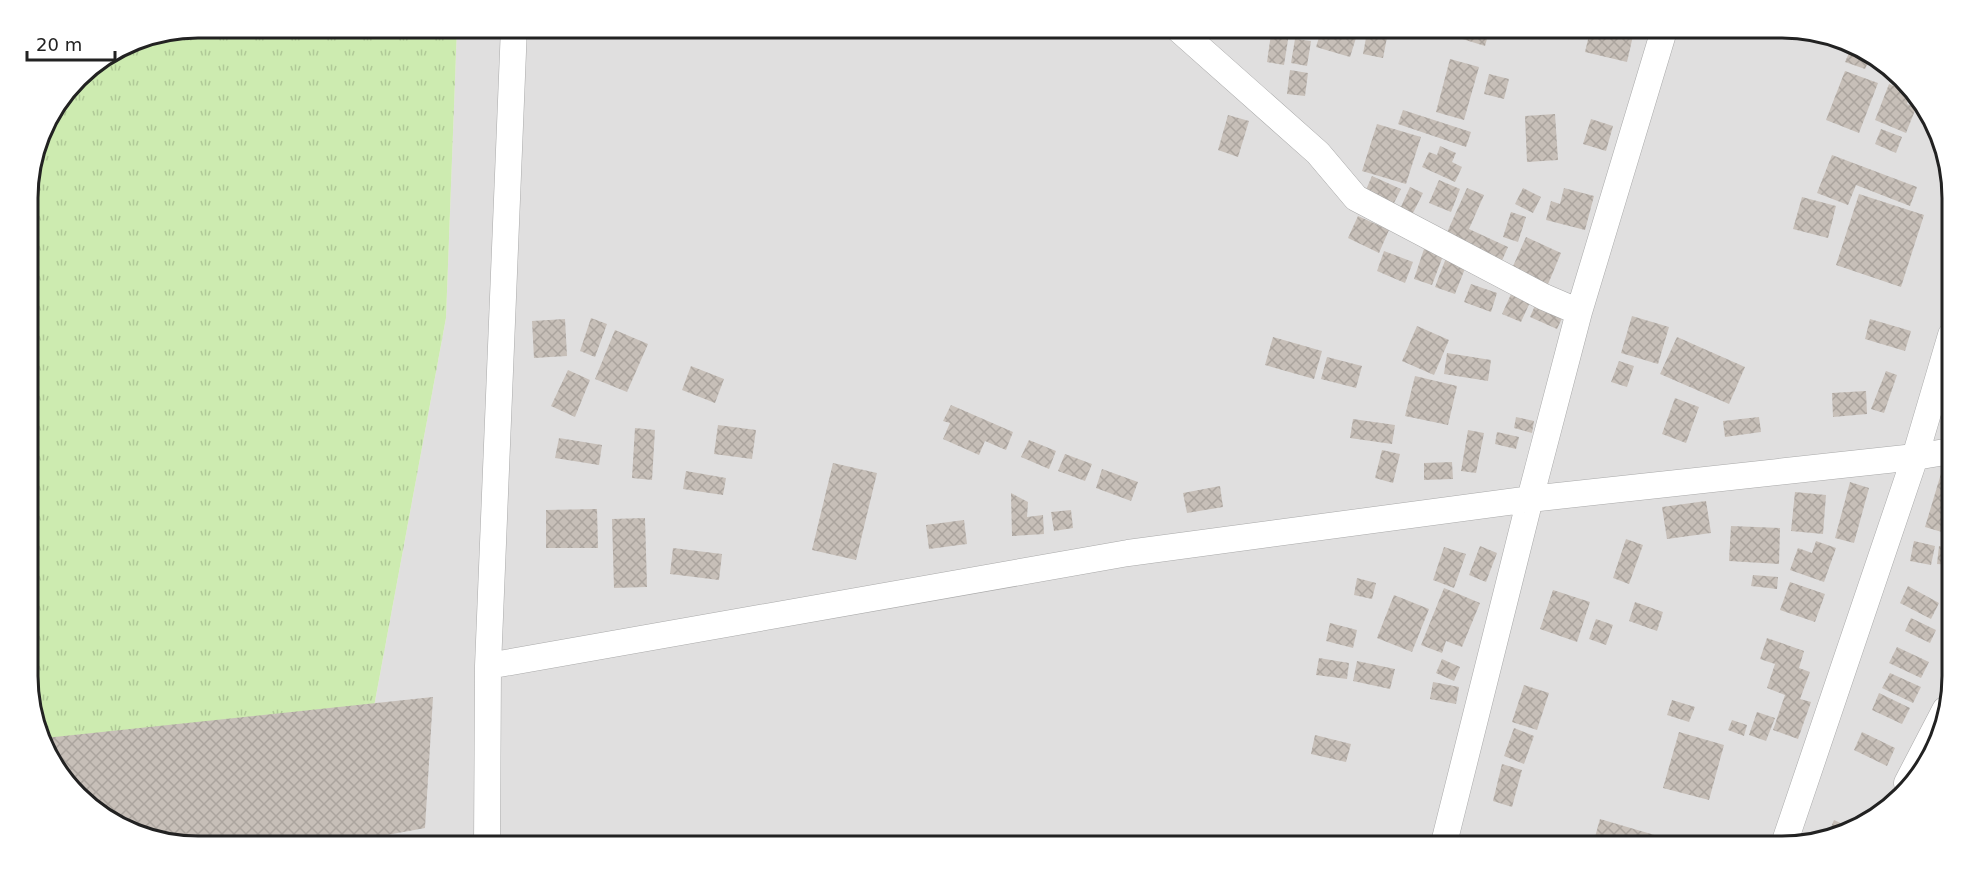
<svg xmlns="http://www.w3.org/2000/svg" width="1979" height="874" font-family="'DejaVu Sans',sans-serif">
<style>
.residential{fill:#e0dfdf}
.grass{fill:url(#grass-tufts)}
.building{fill:url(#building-cross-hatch)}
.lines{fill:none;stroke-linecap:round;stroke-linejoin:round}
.street-casing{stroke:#a9a9a9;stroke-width:27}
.street{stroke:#fff;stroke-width:26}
.rim{fill:none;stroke:#222;stroke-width:3}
</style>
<defs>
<pattern id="grass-tufts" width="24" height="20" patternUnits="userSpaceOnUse" patternTransform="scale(1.5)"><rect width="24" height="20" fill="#cdebb0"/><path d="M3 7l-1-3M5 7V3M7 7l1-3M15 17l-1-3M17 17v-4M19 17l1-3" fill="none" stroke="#b0c997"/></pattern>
<pattern id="building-cross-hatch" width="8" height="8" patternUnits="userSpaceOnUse" patternTransform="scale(1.5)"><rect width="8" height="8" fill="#c7bfb8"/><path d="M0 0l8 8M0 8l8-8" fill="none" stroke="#aba49e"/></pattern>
</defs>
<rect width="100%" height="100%" fill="#f2efe9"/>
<path class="residential" d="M457 27H1782L1847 40 1917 93 1950 175 1952 677 1939 742 1885 812 1792 847H348L446 318Z"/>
<path class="grass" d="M197 27H457L446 318 348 847H197L132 834 62 781 29 699 27 186 45 122 85 69 132 40Z"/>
<path class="building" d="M1222 27H1237L1235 36 1221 33Z
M1272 27H1290L1284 65 1267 62Z
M1294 27H1314V31L1294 29Z
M1368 27H1389L1383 58 1363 54Z
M1448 27H1487L1490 28 1485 46 1446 34Z
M1523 27H1556L1554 35Z
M1591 27H1635L1627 62 1585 52Z
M1322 28 1356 38 1350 57 1316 47Z
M1295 39 1311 41 1307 66 1291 63Z
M1853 44 1870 58 1865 69 1845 62Z
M1450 59 1479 67 1464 120 1436 112Z
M1290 70 1308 73 1305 96 1287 94Z
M1845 71 1878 83 1859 133 1826 120Z
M1489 74 1509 79 1504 99 1484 94Z
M1889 84 1911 93 1907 104 1916 108 1906 133 1875 120Z
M1403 110 1471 132 1466 147 1398 124Z
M1555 114 1558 160 1527 162 1525 116Z
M1228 115 1249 121 1238 157 1218 150Z
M1591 119 1613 126 1606 151 1583 144Z
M1377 124 1421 137 1406 184 1362 171Z
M1881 129 1902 137 1896 153 1875 144Z
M1440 146 1456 153 1452 162 1462 167 1455 182 1422 167 1429 152 1437 155Z
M1832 155 1917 187 1910 206 1856 185 1848 205 1817 193Z
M1372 176 1401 189 1393 205 1365 192Z
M1439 180 1460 189 1451 212 1429 203Z
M1410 187 1423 193 1411 217 1399 211Z
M1467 188 1484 195 1469 229 1508 247 1500 265 1444 239Z
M1523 188 1541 197 1533 213 1515 204Z
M1564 188 1594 196 1585 230 1546 220 1551 201 1560 204Z
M1859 194 1924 215 1901 287 1836 265Z
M1802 197 1836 206 1828 238 1793 229Z
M1511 212 1526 217 1518 242 1503 237Z
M1358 216 1389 230 1379 253 1348 238Z
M1526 237 1561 253 1546 289 1510 273Z
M1424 249 1443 256 1432 285 1414 279Z
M1384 251 1413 262 1405 283 1377 271Z
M1446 258 1466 266 1455 294 1435 287Z
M1471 284 1497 293 1491 312 1464 302Z
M1512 292 1531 300 1521 322 1502 314Z
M1537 301 1564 314 1557 329 1530 317Z
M1632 316 1669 327 1658 364 1621 353Z
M591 318 607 324 595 357 580 351Z
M565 319 567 356 534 358 532 321Z
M1870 319 1911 331 1905 351 1865 339Z
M1417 326 1449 340 1434 375 1402 361Z
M615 330 648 344 627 392 595 379Z
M1273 337 1322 351 1314 379 1265 365Z
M1677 337 1745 367 1729 404 1660 374Z
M1447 353 1491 360 1488 381 1444 374Z
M1327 357 1362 366 1356 388 1321 379Z
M1619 361 1634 366 1627 387 1611 382Z
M691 366 724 379 715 403 682 390Z
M568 370 590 380 575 417 551 406Z
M1886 371 1897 375 1884 413 1871 409Z
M1415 376 1457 386 1448 425 1405 416Z
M1866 391 1867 414 1833 417 1832 393Z
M1675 398 1699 407 1686 443 1662 434Z
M951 405 1013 432 1006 450 985 441 979 455 943 439 950 423 943 421Z
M1516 417 1534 421 1532 433 1514 428Z
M1759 417 1761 432 1725 437 1723 421Z
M1353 419 1395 425 1392 444 1350 438Z
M718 425 756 430 752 459 714 454Z
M635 428 655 430 652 480 632 478Z
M1468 430 1484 433 1476 473 1461 471Z
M1497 432 1519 437 1516 449 1495 444Z
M559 438 602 445 599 465 555 458Z
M1029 440 1056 451 1049 469 1021 457Z
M1382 450 1400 454 1393 483 1375 478Z
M1065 454 1092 464 1085 481 1058 471Z
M1452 462 1453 479 1424 480V463Z
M833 463 877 473 856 560 812 550Z
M1943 467 1951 470 1952 535 1925 527Z
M1102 469 1138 482 1131 501 1096 488Z
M686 471 726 478 723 495 683 489Z
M1850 482 1869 488 1854 543 1835 538Z
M1220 486 1223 507 1187 513 1183 493Z
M1795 492 1826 495 1823 534 1791 531Z
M1011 493 1028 502 1027 517 1043 515 1044 534 1012 536Z
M1706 501 1711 533 1667 539 1662 507Z
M597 509 598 548H546V510Z
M1071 510 1073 528 1054 531 1051 512Z
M645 518 647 587 614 588 612 519Z
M964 520 967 544 929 549 926 525Z
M1731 526 1780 528 1779 564 1729 561Z
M1626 539 1643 545 1629 584 1613 578Z
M1816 541 1836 548 1824 582 1790 570 1798 548 1812 553Z
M1914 541 1935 546 1931 565 1910 561Z
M1480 546 1497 553 1486 582 1469 575Z
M1939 546 1952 547V565L1937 564Z
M1444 547 1466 554 1454 588 1433 580Z
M673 548 722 554 719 580 670 574Z
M1753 575 1778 577 1777 589 1751 586Z
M1357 578 1376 583 1372 599 1354 595Z
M1790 582 1825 594 1815 622 1780 610Z
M1908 586 1939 603 1931 619 1900 603Z
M1444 588 1480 603 1462 647 1446 641 1442 653 1421 645Z
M1553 590 1590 602 1577 642 1540 629Z
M1394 595 1429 609 1412 652 1377 638Z
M1635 602 1663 612 1657 631 1629 621Z
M1911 618 1936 630 1930 643 1905 631Z
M1596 619 1613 625 1606 645 1589 639Z
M1330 623 1357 630 1353 648 1326 641Z
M1767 638 1804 651 1799 668 1810 672 1800 699 1811 702 1798 739 1773 730 1785 695 1767 688 1775 664 1760 659Z
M1897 647 1929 662 1921 678 1889 663Z
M1319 658 1349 663 1347 679 1316 675Z
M1442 659 1460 667 1454 681 1436 673Z
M1357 661 1395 669 1390 689 1353 681Z
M1890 673 1921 687 1913 703 1882 688Z
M1433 682 1459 687 1456 704 1430 699Z
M1524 685 1549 693 1537 730 1512 722Z
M1879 693 1910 708 1902 724 1872 710Z
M433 697 425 828 322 847H197L132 834 62 781 45 738Z
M1672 700 1695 707 1689 722 1667 715Z
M1757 712 1775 718 1766 741 1749 735Z
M1732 720 1747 725 1744 736 1728 730Z
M1514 728 1534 736 1524 764 1504 756Z
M1679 732 1724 745 1709 800 1663 788Z
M1862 732 1895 748 1887 766 1854 750Z
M1315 735 1351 744 1346 762 1311 754Z
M1502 764 1522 770 1512 807 1493 801Z
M1600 819 1675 841 1674 847H1627L1595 837Z
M1834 820 1847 826 1828 834Z"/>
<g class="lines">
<g class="street-casing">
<path id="street" d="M1176 27 1318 153 1356 198 1544 297 1579 312
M488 666 1128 553 1530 499 1915 457 1951 451
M1907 783 1945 710
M487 847 488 666 514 27
M1443 847 1530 499 1579 312 1665 27
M1783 847 1915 457 1951 335"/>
</g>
<use href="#street" class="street"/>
</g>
<path d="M0 0H1979V874H0ZM198 38H1782A160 160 0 0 1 1942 198V676A160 160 0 0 1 1782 836H198A160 160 0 0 1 38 676V198A160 160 0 0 1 198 38Z" fill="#fff" fill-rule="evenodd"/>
<path class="rim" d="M198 38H1782A160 160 0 0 1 1942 198V676A160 160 0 0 1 1782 836H198A160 160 0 0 1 38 676V198A160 160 0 0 1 198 38Z"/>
<path d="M27 51v9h88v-9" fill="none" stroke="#222222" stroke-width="3"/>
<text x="36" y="51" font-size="18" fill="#222222" stroke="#ffffff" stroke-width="4.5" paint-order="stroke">20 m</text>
</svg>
